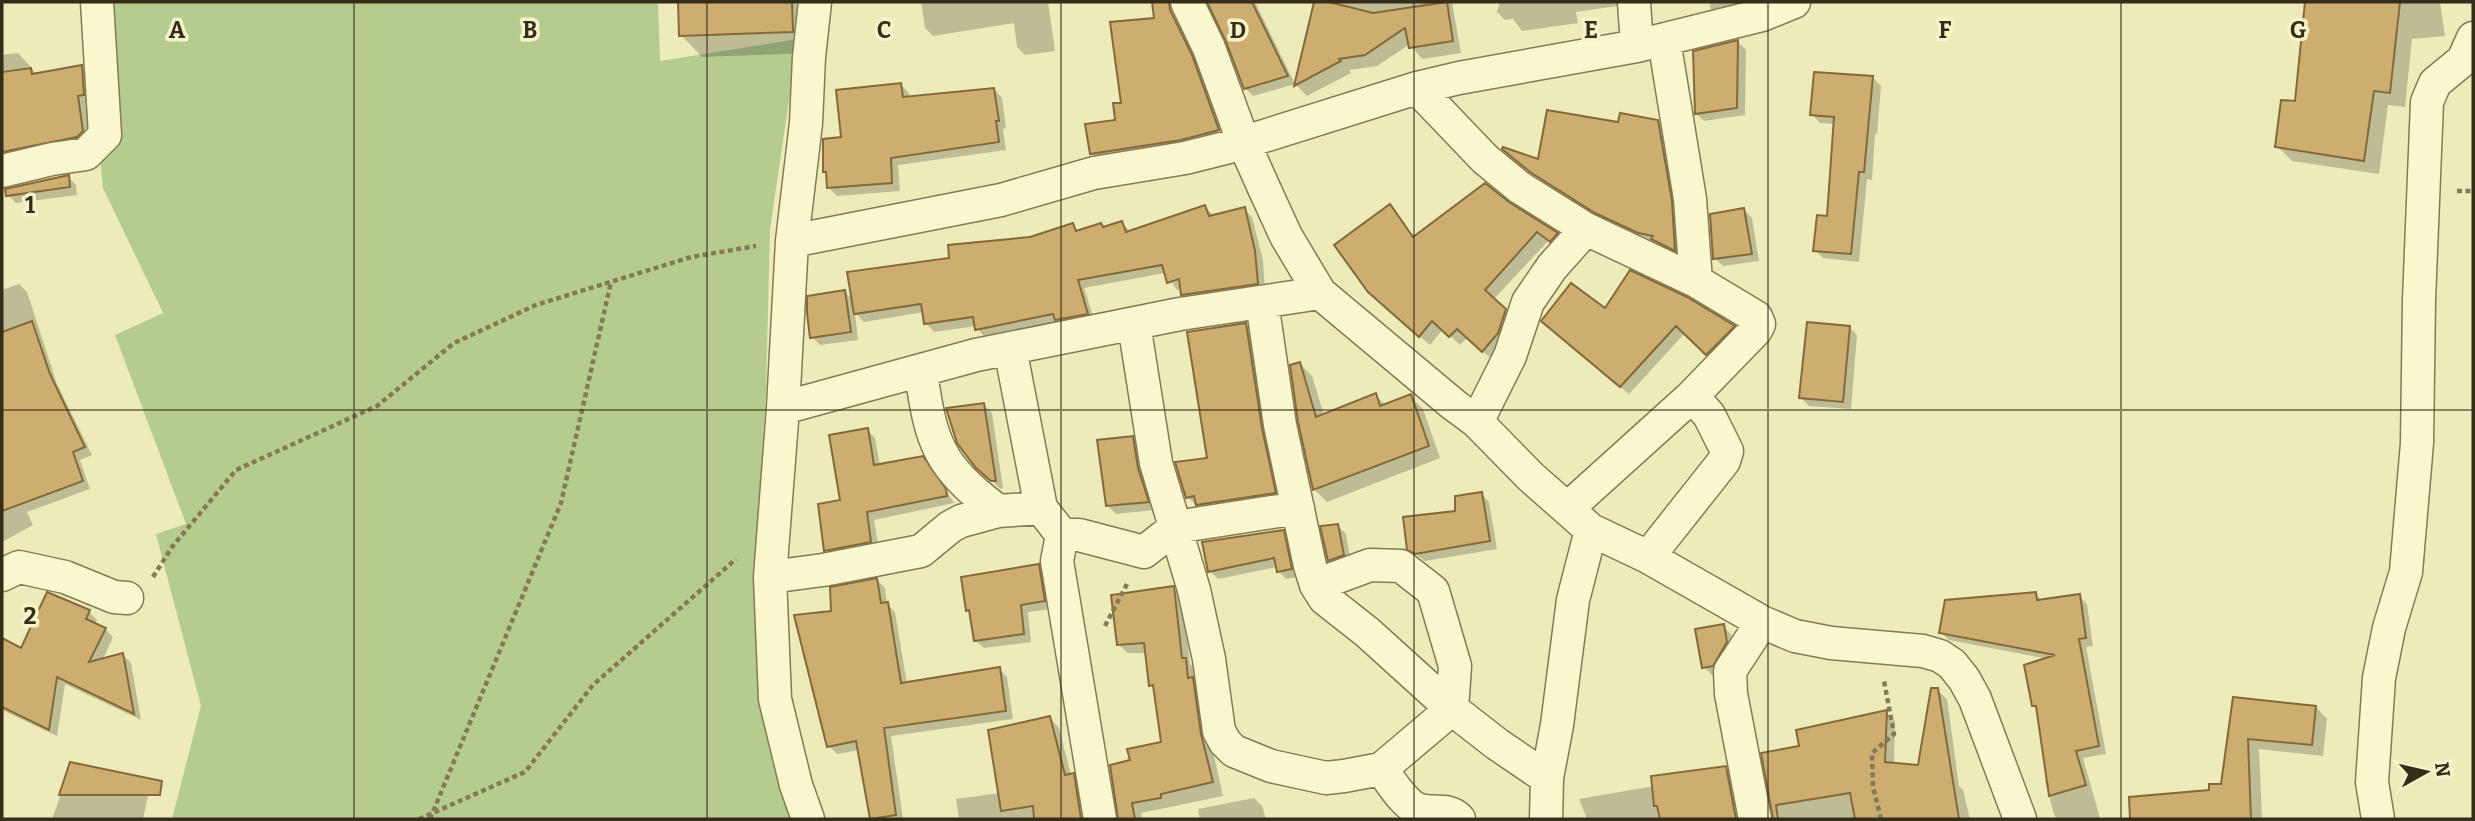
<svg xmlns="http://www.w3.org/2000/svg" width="2475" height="821" font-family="Bitter,serif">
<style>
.green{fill:#b6cc8f}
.shadow{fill:#0003;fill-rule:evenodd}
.building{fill:#cdad70;stroke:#846a3a;stroke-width:2}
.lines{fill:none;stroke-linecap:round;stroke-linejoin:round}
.minor-casing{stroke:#857a55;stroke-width:35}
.path{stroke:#857a55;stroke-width:4.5;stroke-dasharray:5 3.5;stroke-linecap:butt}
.minor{stroke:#f9f7ce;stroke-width:32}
.grid{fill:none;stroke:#342d1a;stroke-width:2;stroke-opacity:0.55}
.grid-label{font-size:23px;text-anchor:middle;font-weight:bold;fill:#342d1a;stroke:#f5f3ca;stroke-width:7;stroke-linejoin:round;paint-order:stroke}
</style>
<rect width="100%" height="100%" fill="#eeebbb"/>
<path class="green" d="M85 2H658L660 61 798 39 770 229 766 394 754 582 798 805 806 819H172L201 706 156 534 186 524 115 335 163 313 103 188Z"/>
<path class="shadow" d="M680 2H794L812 20 814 53 702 57 681 35Z
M921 2H1048L1055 51 1025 55 1017 47 1014 23 933 36 925 28Z
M1209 2H1255L1295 84 1253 96 1245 88 1228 41Z
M1316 2H1452L1461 53 1422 59 1410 44 1377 66 1349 70 1351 73 1307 96 1296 85Z
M1500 2H1623L1624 5 1576 12 1578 23 1522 31 1513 19 1505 20 1497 12Z
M1710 2H1746V10L1718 17 1710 8Z
M2307 2H2440L2445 36 2412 39 2405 107 2388 105 2379 174 2292 161 2277 146 2296 103Z
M1171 15 1180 23 1200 65 1226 137 1099 161 1091 153 1117 122 1163 18Z
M1738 42 1746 50 1745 115 1704 121 1696 113Z
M18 53 31 67 36 75 82 67 96 81V145L16 165 3 152 2 55Z
M1873 78 1881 86 1877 134H1875L1872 180 1867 179 1859 262 1823 258 1815 250 1829 218 1835 124 1820 123 1812 114Z
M901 85 909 93 910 98 994 89 1002 98 1006 128 1003 129 1006 150 898 165 900 191 837 196 829 188 828 175 825 171 843 138Z
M1658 121 1666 130 1683 257 1661 247 1656 242 1647 241 1605 220 1540 180 1513 157 1539 161Z
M68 177 76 185 77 195 16 203 8 195Z
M1508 204 1557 234 1566 244 1560 251 1548 241 1493 300 1515 321 1493 360 1467 338 1460 345 1443 329 1430 345 1380 302 1390 206 1415 238Z
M1205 207 1213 215 1244 209 1252 217 1263 260 1265 291 1191 303 1183 294 1182 288 1177 290 1165 273 1084 288 1095 322 985 338 976 326 934 332 926 323 924 312 864 322 855 313 858 340 820 345 812 337 845 292 854 301 951 259 1031 239 1072 225 1079 232 1104 229 1122 223 1130 231ZM1188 278 1171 283V279Z
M1744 210 1752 218 1759 261 1723 266 1715 258Z
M19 284 27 292 57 384 92 455 80 460 90 489 27 512 33 525 2 542V290Z
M1606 311 1734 327 1741 335 1715 362 1685 333 1629 394 1551 329Z
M1246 324 1256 335 1285 503 1207 515 1187 497 1209 459Z
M1849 327 1857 335 1851 409 1809 406 1801 398Z
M1300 364 1312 376 1324 415 1375 395 1386 405 1410 396 1423 409 1440 458 1327 502 1314 489Z
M984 405 992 413 1003 488 1000 489 967 454Z
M867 430 875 438 880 466 922 458 931 466 954 503 874 520 879 550 834 558 826 550Z
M1132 437 1141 446 1155 510 1116 514 1108 506Z
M1481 494 1489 502 1497 549 1425 561 1409 549Z
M1338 526 1346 534 1351 563 1337 568 1329 560Z
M1283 532 1291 540 1299 577 1286 579 1278 571 1277 567 1218 579 1210 571Z
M1038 566 1046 574 1052 609 1028 612 1031 642 984 648 975 640 971 613 967 609Z
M877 580 885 588 887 604 895 612 907 684 999 669 1007 677 1013 719 891 736 903 819H872L859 750 837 754 829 746 833 613Z
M1173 588 1183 598 1190 664 1195 669 1210 745 1214 756 1223 796 1141 813 1142 819H1120L1132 762 1163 744 1156 690 1151 685 1147 653H1128L1118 644Z
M2036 594 2042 601 2079 596 2087 604 2093 646 2086 647 2106 754 2083 758 2100 818 2058 819 2054 815 2045 780 2048 779 2039 710 2034 705 2048 659 1949 640 1941 632Z
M89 612 97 620 95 625 105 629 113 637 102 661 123 655 131 663 141 720 65 684 57 736 4 711 2 708V640L22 650Z
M1723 626 1731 634 1734 651 1721 673 1712 675 1704 667Z
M1937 690 1947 699 1959 786 1963 790 1970 819H1774L1763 754 1801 748 1886 712 1895 721 1894 765 1920 767Z
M2234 699 2316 707 2327 719 2323 756 2259 749 2262 819H2162L2160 796 2211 791 2223 786Z
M1050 718 1059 728 1071 775 1083 784 1088 819H959L956 799 1000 793Z
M72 764 150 787 143 819H52Z
M1725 768 1734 776 1742 819H1587L1579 799 1654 786Z
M1254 798 1262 806 1266 819H1200L1198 809Z"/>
<path class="building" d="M678 2H792L793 32 679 36Z
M1152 2H1169L1170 10 1192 55 1219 130 1181 140 1090 154 1085 124 1115 120 1113 103H1121L1110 22 1154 18Z
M1207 2H1252L1288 76 1244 89 1226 42Z
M1314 2H1329L1373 13 1447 2 1453 41 1409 48 1405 28 1365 55 1339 59 1341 61 1294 86Z
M2305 2H2400L2390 93 2374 91 2364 161 2275 147 2281 100 2295 101Z
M1738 40 1737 108 1695 114 1693 51Z
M82 65 84 95 78 96 83 131 77 137 2 152V72L31 68 32 74Z
M1814 72 1873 76 1864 172H1859L1851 254 1813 251 1817 215 1827 216 1834 117 1810 115Z
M901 83 903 97 994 88 999 121H996L999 142 891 158 892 183 827 188 826 172H823V139L841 137 836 90Z
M1547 110 1618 122 1620 113 1658 120 1672 201 1675 251 1651 239 1653 236 1638 233 1595 213 1530 172 1502 149 1503 147 1538 159Z
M69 175 70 187 6 196 5 189Z
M1485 183 1509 202 1558 233 1550 242 1537 232 1485 290 1506 309 1498 333 1482 352 1457 329 1449 337 1432 321 1419 337 1368 292 1334 245 1390 204 1413 237Z
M1205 205 1209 216 1245 207 1255 251 1258 284 1181 295 1179 279 1167 283 1162 265 1078 280 1088 314 1055 320 1053 314 975 330 973 317 924 324 921 304 854 314 847 272 949 258 948 245 1030 237 1073 223 1076 231 1101 223 1103 227 1122 221 1126 232Z
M1744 208 1752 254 1713 259 1710 214Z
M1630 270 1687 297 1735 326 1706 355 1676 326 1620 387 1541 321 1571 283 1605 308Z
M845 290 851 332 810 338 807 313V296Z
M32 321 50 374 85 447 73 452 83 481 2 511V332Z
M1807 322 1850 326 1843 402 1799 398Z
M1246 323 1262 428 1276 493 1196 505 1194 496 1186 498 1175 462 1207 458 1187 332Z
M1300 362 1316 417 1376 393 1380 406 1411 394 1429 446 1313 490 1298 422 1290 365Z
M984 403 996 481H991L976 468 957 443 946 408Z
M868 428 874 465 923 456 946 489 947 496 867 512 871 542 824 551 818 504 840 500 829 435Z
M1133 436 1138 468 1149 502 1106 506 1097 440Z
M1482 492 1490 541 1415 554 1407 550 1403 517 1455 511V496Z
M1338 524 1344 555 1328 561 1320 526Z
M1284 530 1292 569 1277 572 1274 558 1208 572 1202 542Z
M1039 564 1045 601 1021 605 1024 634 974 641 969 610 966 611 961 577Z
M877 578 881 603 888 602 901 683 1000 667 1006 711 884 728 896 815 870 819 856 741 827 747 794 615 831 611 830 587Z
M1174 586 1182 658H1186L1188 678 1193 677 1201 734 1213 782 1161 794V798L1132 803 1135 819H1118L1110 765 1130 760 1127 749 1161 742 1153 685 1149 686 1144 643 1117 645 1111 595Z
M47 592 90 610 86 619 106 628 89 662 123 653 134 714 57 677 49 730 2 707V638L21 648Z
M2036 592 2037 600 2080 594 2086 638 2079 639 2099 746 2076 751 2086 785 2049 796 2036 706H2032L2024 665 2055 655 1939 633 1945 600Z
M1724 624 1727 642 1713 666 1702 668 1695 629Z
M1931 688H1938L1959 819H1855L1850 793 1776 805 1778 819H1773L1761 753 1799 746 1796 730 1887 710 1885 762 1918 765Z
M2233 697 2316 706 2312 745 2248 739 2251 819H2130L2129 797 2209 790V784H2221Z
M1050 716 1065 775 1074 773 1081 819H1034L1033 806 1001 811 988 730Z
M70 762 162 781 160 795H59Z
M1726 766 1736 819H1660L1657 806H1654L1651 776Z"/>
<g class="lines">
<g class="minor-casing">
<path id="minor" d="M1187 2 1209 48 1243 141 1264 188 1286 236 1320 293 1454 405 1477 422 1531 477 1591 530 1648 557 1762 622 1795 636 1831 643 1923 651 1940 656 1952 664 1964 679 1975 699 2020 819
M1634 2 1637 46
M1664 40 1690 199 1696 281
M1417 88 1485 159 1519 187 1586 229 1696 281 1756 317 1759 324 1756 330 1692 396 1568 508
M2 171 52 159 86 154 105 135 97 2
M792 241 1001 200 1094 173 1185 158 1229 147 1417 88 1459 78 1637 46 1762 15 1794 2
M1262 302 1280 425 1310 566 1316 585 1325 599 1367 632 1452 709 1497 744 1547 778
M1134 324 1156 463 1194 590 1209 659 1219 731 1225 742 1234 751 1271 766 1326 778 1344 776 1381 769 1452 709 1455 666 1433 591 1401 566 1370 565 1316 585
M1010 348 1041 508 1062 535 1057 561 1100 819
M921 372C931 445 939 466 998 511
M783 408 976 355 1180 314 1320 293
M1477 422 1510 356 1528 302 1552 267 1586 229
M1062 535H1079L1144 552 1176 527 1298 508
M1648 557 1724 461 1727 451 1709 415 1692 396
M2 575 19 567 65 577 114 597 127 598
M770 577 823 570 921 551 950 527 961 521 998 511 1041 508
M1381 769C1391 781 1401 800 1415 808 1429 816 1447 806 1459 819
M808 819 796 785 775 699 770 577 783 408 792 241 806 123 809 57 815 2
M1546 819 1547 778 1557 725 1573 600 1591 530
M1755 819 1731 694 1730 671 1762 622
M2378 819 2372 782 2379 678 2389 628 2406 572 2417 443 2419 300 2427 102 2435 83 2463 60 2473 38"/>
</g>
<path class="path" d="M2457 191H2473
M153 577 172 547 236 470 377 406 454 343 536 305 691 257 756 246
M1105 626 1127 584
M419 819 525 772 593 685 736 559
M430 819 561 503 611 282
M1881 819 1873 787 1872 753 1894 734 1884 681"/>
<use href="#minor" class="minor"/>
</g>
<path class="grid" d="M354 2V819M707 2V819M1061 2V819M1414 2V819M1768 2V819M2121 2V819M2 410H2473"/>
<g class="grid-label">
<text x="177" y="38">A</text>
<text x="530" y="38">B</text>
<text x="884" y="38">C</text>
<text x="1238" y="38">D</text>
<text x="1591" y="38">E</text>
<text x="1945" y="38">F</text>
<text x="2298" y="38">G</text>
<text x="30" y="213">1</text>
<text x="30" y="624">2</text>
</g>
<rect width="2475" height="821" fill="none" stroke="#342d1a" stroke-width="7"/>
<g transform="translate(2426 772) rotate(82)" stroke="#f5f3ca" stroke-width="5" paint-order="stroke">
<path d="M0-5L12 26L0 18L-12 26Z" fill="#342d1a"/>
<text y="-10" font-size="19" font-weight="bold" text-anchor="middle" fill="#342d1a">N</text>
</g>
</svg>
